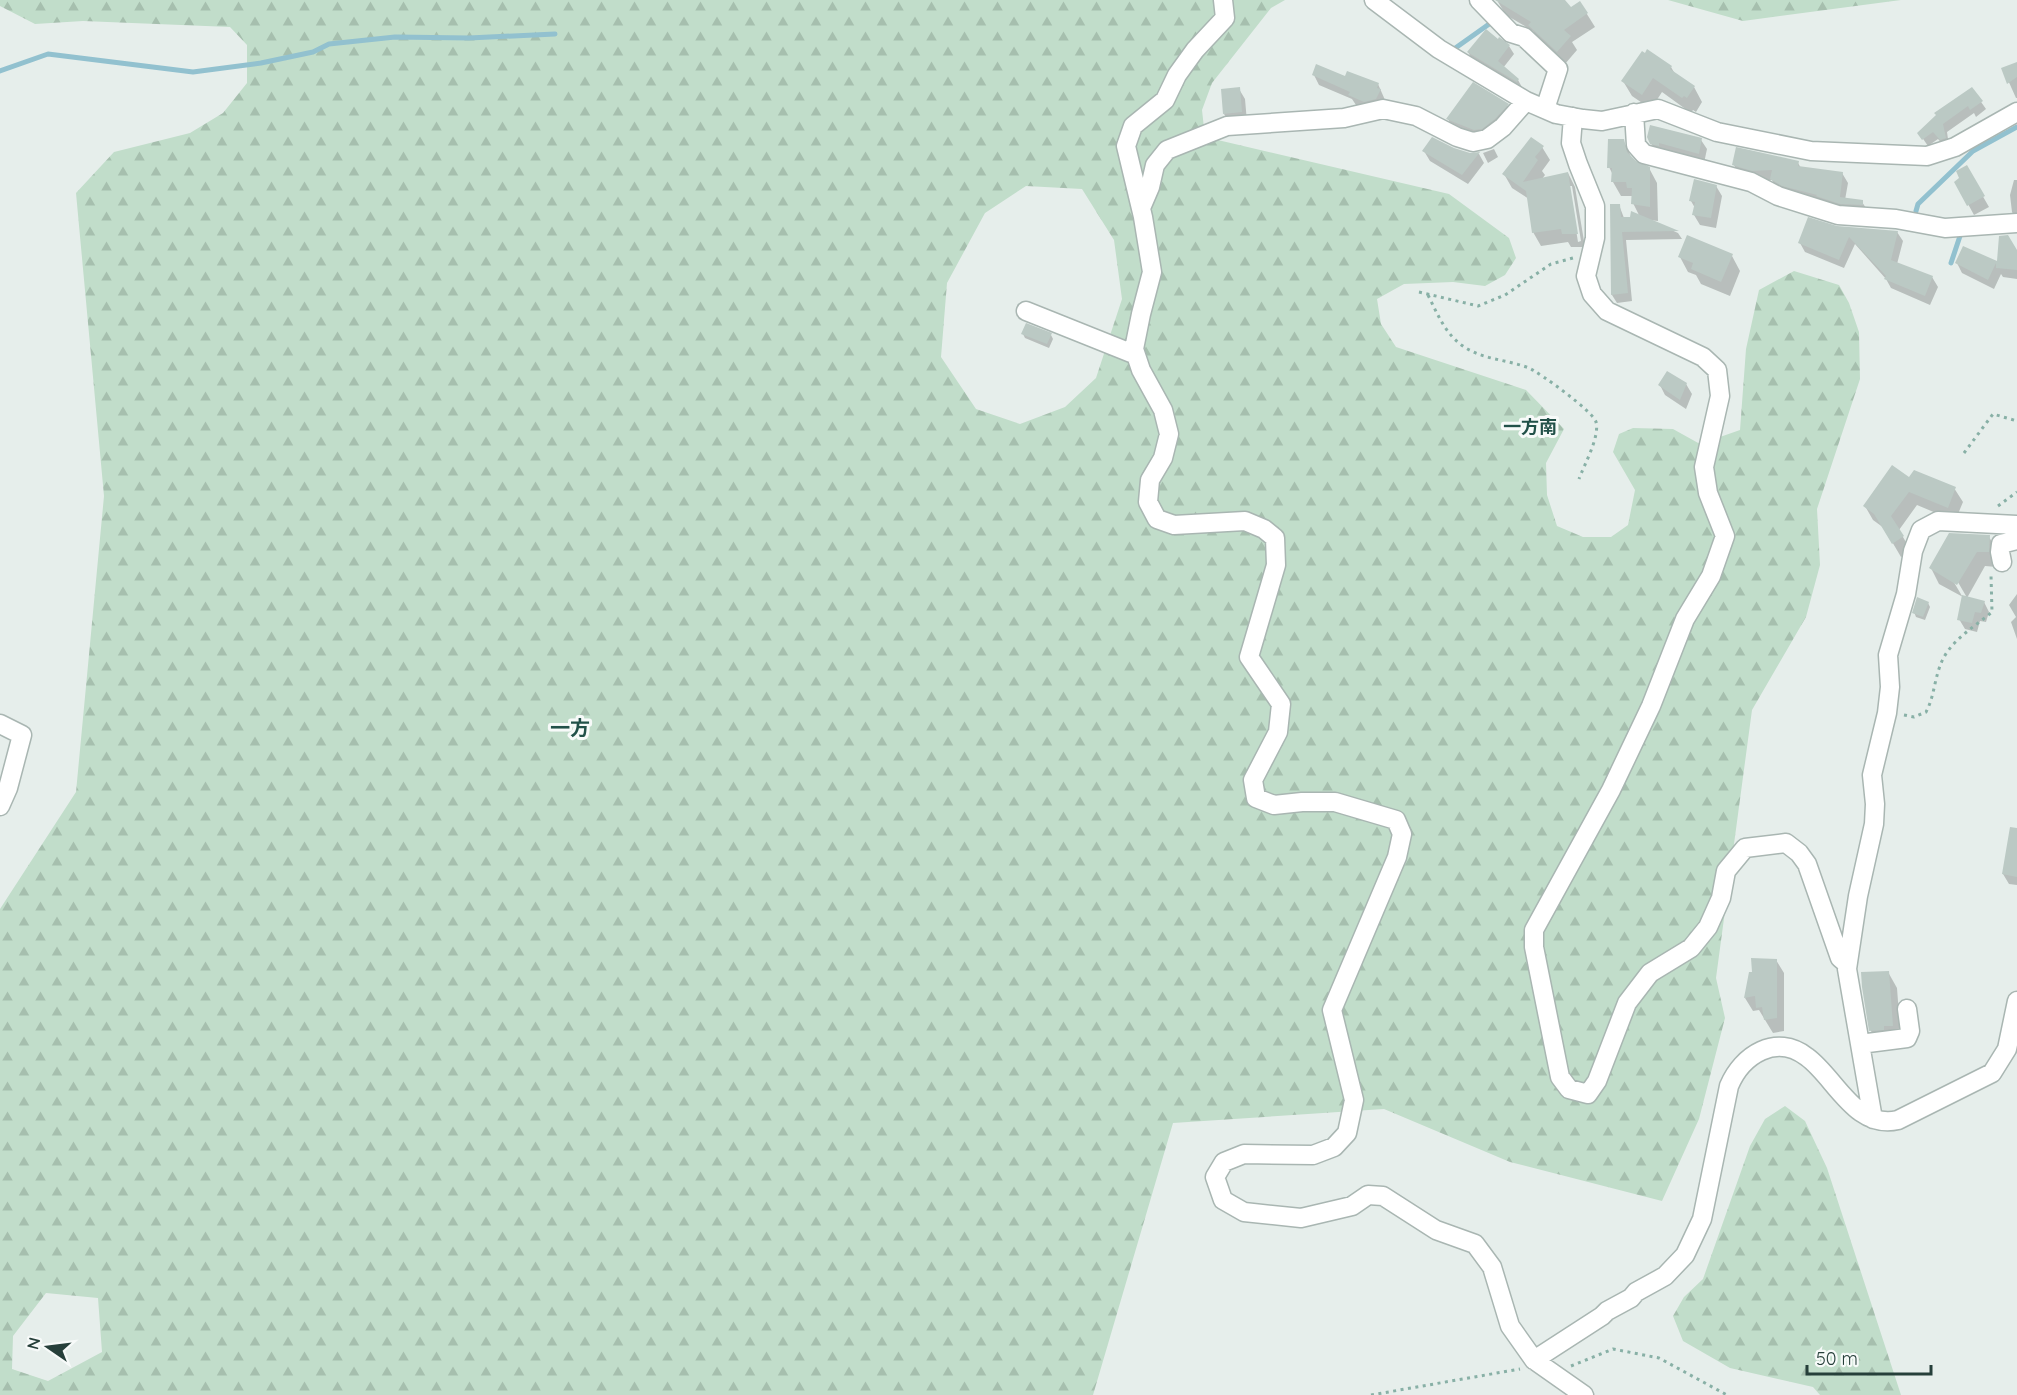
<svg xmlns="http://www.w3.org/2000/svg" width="2017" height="1395" font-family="Quicksand,'Noto Sans JP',sans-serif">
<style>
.forest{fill:url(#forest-firs);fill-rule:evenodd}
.shadow{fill:#0003;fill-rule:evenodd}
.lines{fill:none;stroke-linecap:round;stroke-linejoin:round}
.stream{stroke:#92c1cf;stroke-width:5}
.building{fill:#bbc9c4}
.minor-casing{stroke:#a9b6b2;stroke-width:21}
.path{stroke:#88b0a6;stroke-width:3;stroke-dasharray:3 4.5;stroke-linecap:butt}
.minor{stroke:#fff;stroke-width:18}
.labels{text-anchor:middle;stroke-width:6;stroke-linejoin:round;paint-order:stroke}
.neighbourhood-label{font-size:18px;font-weight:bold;fill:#225149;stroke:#f7faf9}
.quarter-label{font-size:20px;font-weight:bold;fill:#225149;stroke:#f7faf9}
</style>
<defs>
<pattern id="forest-firs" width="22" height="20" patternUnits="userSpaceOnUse" patternTransform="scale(1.5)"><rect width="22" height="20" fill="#c1ddca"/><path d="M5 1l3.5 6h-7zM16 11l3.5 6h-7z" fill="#a6bfae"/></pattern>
</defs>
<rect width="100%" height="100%" fill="#e6eeeb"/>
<path class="forest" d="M0 0H1285L1271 8 1212 83 1202 110 1205 137 1449 194 1509 238 1516 258 1505 275 1485 286 1453 282 1404 284 1377 299 1381 324 1396 347 1526 390 1564 429 1546 463 1547 495 1557 526 1583 537H1611L1628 525 1635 490 1613 452 1619 434 1633 428 1673 429 1700 444 1740 430 1746 349 1759 290 1794 271 1839 285 1849 303 1859 332 1860 379 1817 509 1820 565 1806 617 1752 710 1716 978 1725 1018 1699 1119 1662 1201 1510 1162 1384 1109 1173 1123 1093 1395H0V909L76 792 104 496 76 193 114 152 190 133 223 113 247 83V45L230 27 83 21 35 24 0 6ZM1026 186 1082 189 1114 240 1122 299 1096 378 1065 407 1020 424 976 409 941 357 947 283 985 213ZM46 1293 98 1298 102 1352 48 1381 12 1369 13 1336Z
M1668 0H1901L1743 21Z
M1785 1106 1805 1121 1827 1168 1901 1395H1820L1813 1387 1730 1368 1683 1341 1673 1316 1684 1297 1703 1279 1750 1146 1765 1119Z"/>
<path class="shadow" d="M1500 0H1563L1571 9 1580 3 1595 27 1572 42 1577 50 1565 64 1538 38 1533 31 1506 15 1498 2Z
M1509 46 1514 54 1503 68 1518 80 1523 89 1473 61 1468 52Z
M1645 55 1671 67 1675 74 1694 87 1702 102 1696 112 1693 110 1691 113 1662 92 1651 109 1632 96 1623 81Z
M2017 64V98H2016L2003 69Z
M1314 75 1346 78 1378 84 1385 100 1381 109 1370 111 1356 105 1352 99 1319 85Z
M1239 89 1245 99 1247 122 1230 123 1224 114Z
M1972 89 1986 109 1976 117 1974 113 1947 132 1949 146 1945 147 1938 139 1928 146 1919 133Z
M1507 105 1513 114 1488 138 1453 129 1448 119Z
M1623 140 1633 161 1649 168 1657 183 1658 221 1649 220 1678 233 1682 239 1626 240 1632 301 1617 303 1612 295 1619 205 1624 218 1640 217 1633 203V196H1621L1613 182V175L1609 167Z
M1649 140H1701L1707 149 1704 163 1655 150Z
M1542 147 1550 160 1542 171 1545 175 1542 179 1568 173 1575 187 1585 247H1571L1568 242 1541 246 1533 232 1529 199 1512 188 1504 174ZM1569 186H1572L1581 241 1578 242Z
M1453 149 1469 154H1479L1484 163 1468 184 1430 161 1424 151Z
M1494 149 1498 157 1488 163 1483 153Z
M1798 163 1801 168 1842 173 1848 183 1845 200 1862 202 1868 211 1867 214 1777 189 1772 180H1758L1739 175 1734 165Z
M1966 167 1989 207 1974 215 1956 182 1961 178Z
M2014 180H2017V220L2012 212 2010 195Z
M1716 186 1722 196 1716 228 1700 225 1694 215 1695 208 1691 201Z
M1837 228 1897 232 1903 241 1897 264 1932 277 1938 287 1930 305 1891 288 1886 279 1855 244 1844 268 1805 252 1800 243Z
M1964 248 1998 263 2017 253V279L2003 277 2001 274 1994 289 1962 273 1957 263Z
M1732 256 1740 271 1730 296 1701 284 1696 275 1688 272 1680 257Z
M1023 334 1051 335 1053 339 1049 348 1025 338Z
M1686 384 1692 394 1686 409 1665 395 1660 385Z
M1909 479 1954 488 1963 502 1955 521 1917 505 1899 530 1911 551 1901 557 1884 528 1873 520 1865 506Z
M1989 537 1998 552 1997 567 1985 566 1967 598 1984 602 1989 612 1986 622 1980 621 1977 632 1965 629 1959 619 1963 597 1939 584 1931 568ZM1955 577 1966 596H1962L1952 579Z
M2017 594V639L2011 622 2016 617 2009 605Z
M1928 603 1930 607 1925 620 1916 617 1914 612Z
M2017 840V885L2009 884 2003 874Z
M1776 960 1784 973V1031L1773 1033 1759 1010 1753 1011 1745 998Z
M1888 972 1897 988 1901 1041 1879 1046 1871 1031 1863 987Z"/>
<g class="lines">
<path class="stream" d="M1454 49 1492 22
M0 71 48 54 193 72 261 63 313 52 329 44 395 37 469 38 555 34
M1916 211 1918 204 1973 151 2017 127
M1951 263 1961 233"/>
</g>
<path class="building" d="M1495 0H1565L1571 7 1580 1 1588 13 1564 30 1571 36 1557 52 1528 25 1531 22Z
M1486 29 1498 39 1499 37 1510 45 1498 61 1519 79 1517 82 1467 52Z
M1647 49 1672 66 1670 69 1695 86 1687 98 1684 96 1682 98 1653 78 1642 95 1621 81 1642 51 1645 53Z
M2017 62V77L2007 84 2001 68Z
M1316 64 1345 76 1347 71 1379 83 1377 88 1381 89 1376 99 1364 102 1348 95 1350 92 1312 75Z
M1473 82 1509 104 1495 119 1482 129 1474 130 1446 119Z
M1240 87 1242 112 1223 114 1221 89Z
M1972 87 1983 101 1970 110 1968 106 1943 124 1946 138 1940 140 1933 132 1922 140 1917 133 1936 115 1934 113Z
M1650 125 1702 138 1699 154 1659 143V146L1650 144 1647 137Z
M1432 137 1454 148 1470 153 1480 152 1462 175 1422 151Z
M1531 137 1544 146 1535 157 1538 160 1523 182 1568 172 1578 234H1562L1561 229 1532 233 1526 191 1502 174Z
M1608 139H1624L1627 152 1636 161 1650 167V207L1631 204 1632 188H1627L1626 182H1611L1612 168H1607Z
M1736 147 1799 161 1798 166 1843 172 1840 197 1863 200V205L1840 204 1816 196 1817 195 1782 186 1770 179 1772 170 1752 171 1732 165Z
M1967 165 1985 196 1967 206 1954 182 1959 178 1956 171Z
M1694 179 1717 185 1711 218 1692 215 1695 202 1689 201Z
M1610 204H1620L1621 217H1630L1631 211 1679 231 1622 232 1628 293 1611 295Z
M1808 217 1837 226 1898 231 1891 260 1933 276 1925 296 1884 279 1886 276 1849 237 1839 260 1798 243Z
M1687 235 1733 254 1721 282 1691 269 1693 263 1678 257Z
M2008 235 2017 250V270L1996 268V263L1988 280 1955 263 1963 246 1997 261 1999 236Z
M1026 323 1052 333 1047 344 1021 334Z
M1667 371 1687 383 1680 400 1658 385Z
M1892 465 1909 477 1914 470 1956 487 1948 508 1909 492 1891 516 1904 536 1892 544 1874 514 1863 506Z
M1949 533 1990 535 1989 552H1977L1957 585 1929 568Z
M1962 595 1985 601 1981 613 1975 612 1972 623 1957 620Z
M1917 597 1929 602 1923 617 1912 613Z
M2010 827 2017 828V877L2002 874Z
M1751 958 1777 959V1018L1764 1020 1762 1007 1756 1008 1755 996 1744 998 1749 972H1752Z
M1889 971 1893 1026H1884V1030L1869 1031 1862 987 1861 972Z"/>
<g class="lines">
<g class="minor-casing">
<path id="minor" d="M1223 0 1225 18 1195 50 1177 75 1165 100 1133 126 1126 146 1143 217 1152 272 1141 314 1134 349 1141 370 1163 410 1169 434 1163 458 1150 480 1148 502 1157 519 1174 525 1245 521 1264 529 1275 538 1276 565 1249 657 1281 704 1278 732 1253 780 1256 798 1274 805 1302 802H1335L1396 820 1402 834 1397 857 1332 1010 1354 1100 1347 1133 1334 1147 1313 1155 1244 1154 1224 1162 1215 1177 1223 1200 1244 1212 1301 1218 1352 1206 1368 1195 1383 1196 1436 1230 1475 1244 1492 1267 1510 1326 1534 1360 1584 1395
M1374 0 1439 49 1526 101 1556 114 1583 119 1602 121 1658 109 1717 132 1811 151 1927 156 1955 147 2017 112
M1479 0 1511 33 1524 37 1558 69 1545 109
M1634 113 1636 145 1644 154 1751 182 1778 196 1838 215 1896 219 1945 228 2017 223
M1573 117 1571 143 1578 164 1595 206V238L1586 276 1592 294 1607 311 1703 357 1717 370 1720 396 1704 467 1708 493 1725 536 1711 576 1685 619 1651 706 1611 790 1534 930V947L1560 1077 1569 1089 1588 1094 1597 1081 1627 1003 1650 973 1691 948 1708 927 1721 898 1726 871 1745 848 1786 843 1799 853 1807 864 1840 958 1847 964
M1141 208 1150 187 1155 165 1167 150 1227 126 1344 118 1383 109 1416 116 1457 137 1473 142 1487 139 1503 127 1526 101
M1026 311 1136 355
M2002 562 2000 552 2001 544 2017 540
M0 724 22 735 8 788 0 806
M1860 1044 1907 1038 1910 1031 1907 1009
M1873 1119 1847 969 1858 896 1874 824 1875 804 1872 775 1887 713 1890 687 1888 655 1906 594 1913 551 1921 530 1938 521 2017 525
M1534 1360 1602 1316 1607 1311 1631 1298 1636 1292 1665 1276 1685 1255 1702 1219 1729 1086C1742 1055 1776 1033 1807 1057 1835 1077 1855 1130 1898 1120L1992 1073 2007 1049 2017 1001"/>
</g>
<path class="path" d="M1419 292 1478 306 1505 295 1551 264 1573 258
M1428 295C1437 313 1444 331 1460 344 1481 360 1506 359 1529 368 1540 373 1594 412 1596 422 1600 437 1584 465 1579 479
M1964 453 1993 414 2017 421
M1998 506 2017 492
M1904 715 1914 717 1926 712C1934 697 1934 682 1940 666 1948 642 1973 628 1992 612L1991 575
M1571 1366 1613 1349 1659 1358 1727 1395
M1371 1395 1520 1369"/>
<use href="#minor" class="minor"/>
</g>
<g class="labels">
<g class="neighbourhood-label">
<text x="1530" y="433">一方南</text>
</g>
<g class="quarter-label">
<text x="570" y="735">一方</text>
</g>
</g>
<g transform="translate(48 1347) rotate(284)" stroke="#f7faf9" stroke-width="4.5" paint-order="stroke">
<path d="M0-4.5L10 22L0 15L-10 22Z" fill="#263f3a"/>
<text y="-9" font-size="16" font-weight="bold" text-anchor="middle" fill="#263f3a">N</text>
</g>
<path d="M1807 1365v9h124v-9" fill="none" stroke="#263f3a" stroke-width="3"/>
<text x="1816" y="1365" font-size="18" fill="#263f3a" stroke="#f7faf9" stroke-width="4.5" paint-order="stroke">50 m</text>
</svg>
